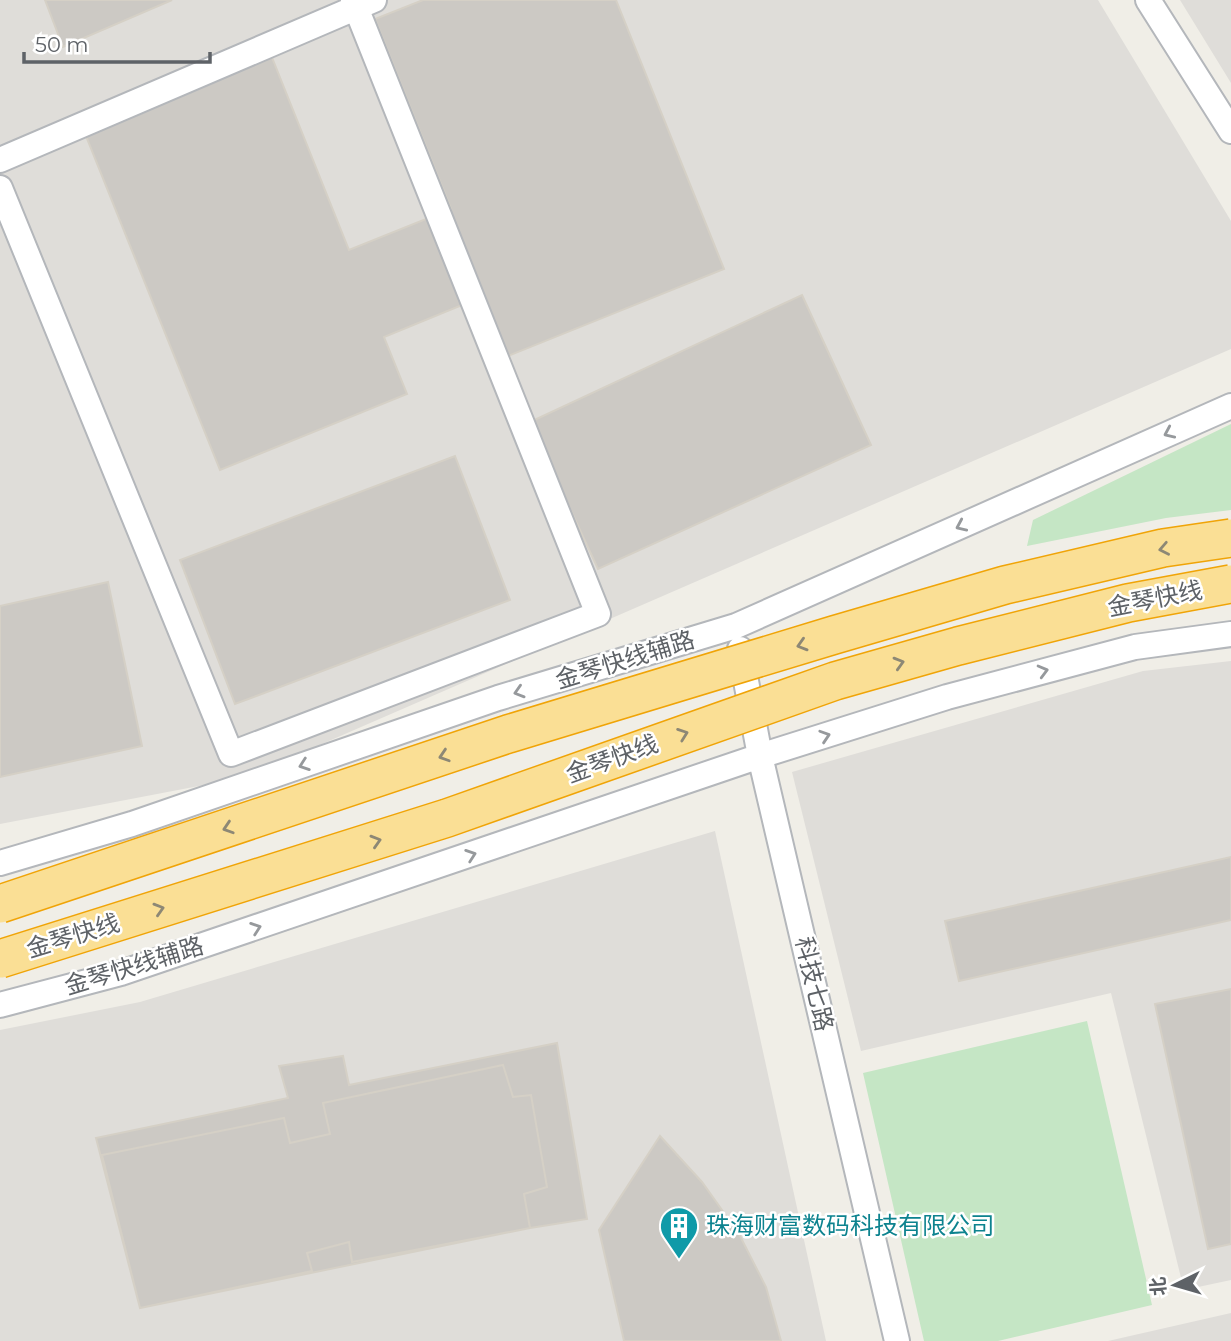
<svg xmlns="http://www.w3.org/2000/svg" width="1231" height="1341" font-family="Montserrat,'Noto Sans SC',sans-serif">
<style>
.industrial{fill:#dfddd9}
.green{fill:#c5e6c5}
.building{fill:#ccc9c4;stroke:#d5d0c6;stroke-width:2}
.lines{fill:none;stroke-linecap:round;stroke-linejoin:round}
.minor-casing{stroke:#b4b7bb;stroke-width:28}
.minor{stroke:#fff;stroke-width:24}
.highway-bridge-casing{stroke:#f0a407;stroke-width:40;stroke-linecap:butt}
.highway-bridge{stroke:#fadf95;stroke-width:37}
.oneway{stroke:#96999c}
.oneway2{stroke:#8d8875}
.labels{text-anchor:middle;stroke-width:5;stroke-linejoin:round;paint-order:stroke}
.street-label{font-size:24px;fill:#5e6267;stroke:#fff}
.culture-label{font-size:24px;fill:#0d838f;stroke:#fff;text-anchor:start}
</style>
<rect width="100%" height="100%" fill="#f0eee7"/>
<path class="industrial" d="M0 0H1098L1231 221V349L246 777 0 824Z
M1180 0H1231V83Z
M1231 661V1280L1184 1290 1111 993 861 1051 792 772 1143 671Z
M715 831 826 1341H0V1030L140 1002Z
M1231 1313V1341H1108Z"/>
<path class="green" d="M1231 424V510L1166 518 1027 546 1033 520Z
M1087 1021 1152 1305 998 1341H924L863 1073Z"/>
<path class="building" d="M45 0H172L63 47Z
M423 0H616L724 269 503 358 479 298 384 337 407 394 220 470 82 126 269 50 349 250 451 209 375 19Z
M802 295 871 445 598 569 530 422Z
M455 456 510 600 235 704 180 560Z
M108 582 142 746 0 777V606Z
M1231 857V920L959 981 945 921Z
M1231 989V1244L1208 1249 1155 1004Z
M557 1043 587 1219 530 1228 140 1308 96 1138 288 1098 279 1066 343 1056 349 1085Z
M503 1065 513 1097 531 1095 547 1187 524 1194 530 1228 352 1262 349 1242 307 1253 312 1271 140 1308 102 1155 284 1118 290 1143 330 1134 323 1103Z
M660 1136 702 1182 739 1234 766 1287 781 1341H624L599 1230Z"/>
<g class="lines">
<g class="minor-casing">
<path id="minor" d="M1148 0 1231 131
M0 160 374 0
M0 188 231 754 598 614 353 0
M740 649 760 756 897 1341
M0 863 132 824 498 698 736 626 1231 406
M0 1005 121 973 760 756 947 697 1135 647 1231 634"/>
</g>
<use href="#minor" class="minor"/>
<g class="highway-bridge-casing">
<path id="highway-bridge" d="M0 904 508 734 834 635 1005 585 1163 548 1231 538
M0 959 447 818 835 681 958 646 1128 603 1231 584"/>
</g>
<use href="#highway-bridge" class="highway-bridge"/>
</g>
<defs><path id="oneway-chevron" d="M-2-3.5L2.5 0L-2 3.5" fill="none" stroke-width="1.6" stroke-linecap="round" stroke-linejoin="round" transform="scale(1.75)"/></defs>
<g class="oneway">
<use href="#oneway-chevron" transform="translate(1169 433) rotate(156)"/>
<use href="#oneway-chevron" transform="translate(961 526) rotate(156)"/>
<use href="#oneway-chevron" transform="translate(1043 671) rotate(-15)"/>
<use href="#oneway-chevron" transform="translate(519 692) rotate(163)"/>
<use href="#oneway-chevron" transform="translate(825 736) rotate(-18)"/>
<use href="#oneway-chevron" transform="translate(304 765) rotate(161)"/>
<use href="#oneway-chevron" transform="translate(471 855) rotate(-19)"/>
<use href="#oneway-chevron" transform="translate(256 928) rotate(-19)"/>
</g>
<g class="oneway2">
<use href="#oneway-chevron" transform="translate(1164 549) rotate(169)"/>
<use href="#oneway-chevron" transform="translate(802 645) rotate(163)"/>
<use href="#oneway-chevron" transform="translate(899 663) rotate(-16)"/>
<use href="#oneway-chevron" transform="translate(683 734) rotate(-20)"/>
<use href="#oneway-chevron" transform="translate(444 756) rotate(162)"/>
<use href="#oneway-chevron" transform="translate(228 828) rotate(162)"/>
<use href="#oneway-chevron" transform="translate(376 841) rotate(-17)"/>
<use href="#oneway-chevron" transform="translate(159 909) rotate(-17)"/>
</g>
<defs>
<g id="building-pin" transform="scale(2.0125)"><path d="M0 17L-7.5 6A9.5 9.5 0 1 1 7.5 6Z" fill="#0f9aa8" stroke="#fff"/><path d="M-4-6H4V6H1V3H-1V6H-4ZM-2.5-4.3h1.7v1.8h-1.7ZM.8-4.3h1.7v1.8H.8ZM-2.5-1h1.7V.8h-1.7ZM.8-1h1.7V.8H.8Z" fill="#fff"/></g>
</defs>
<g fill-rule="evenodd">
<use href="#building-pin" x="679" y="1226"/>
</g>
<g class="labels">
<g class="street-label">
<text transform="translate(1155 599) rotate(-11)" y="8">金琴快线</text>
<text transform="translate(625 660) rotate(-17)" y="8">金琴快线辅路</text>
<text transform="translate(612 759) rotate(-20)" y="8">金琴快线</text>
<text transform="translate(73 936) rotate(-17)" y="8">金琴快线</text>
<text transform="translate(134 966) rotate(-17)" y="8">金琴快线辅路</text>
<text transform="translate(814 984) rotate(77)" y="8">科技七路</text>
</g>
<g class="culture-label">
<text x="706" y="1234">珠海财富数码科技有限公司</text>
</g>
</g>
<g transform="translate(1175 1285) rotate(265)" stroke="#ffffff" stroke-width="5" paint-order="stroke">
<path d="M0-5L12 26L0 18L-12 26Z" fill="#5e6267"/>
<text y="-10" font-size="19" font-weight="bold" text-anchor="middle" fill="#5e6267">北</text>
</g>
<path d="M24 52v10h186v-10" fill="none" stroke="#5e6267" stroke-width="3.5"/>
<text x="35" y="52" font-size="21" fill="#5e6267" stroke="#ffffff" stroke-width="5" paint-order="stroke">50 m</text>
</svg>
